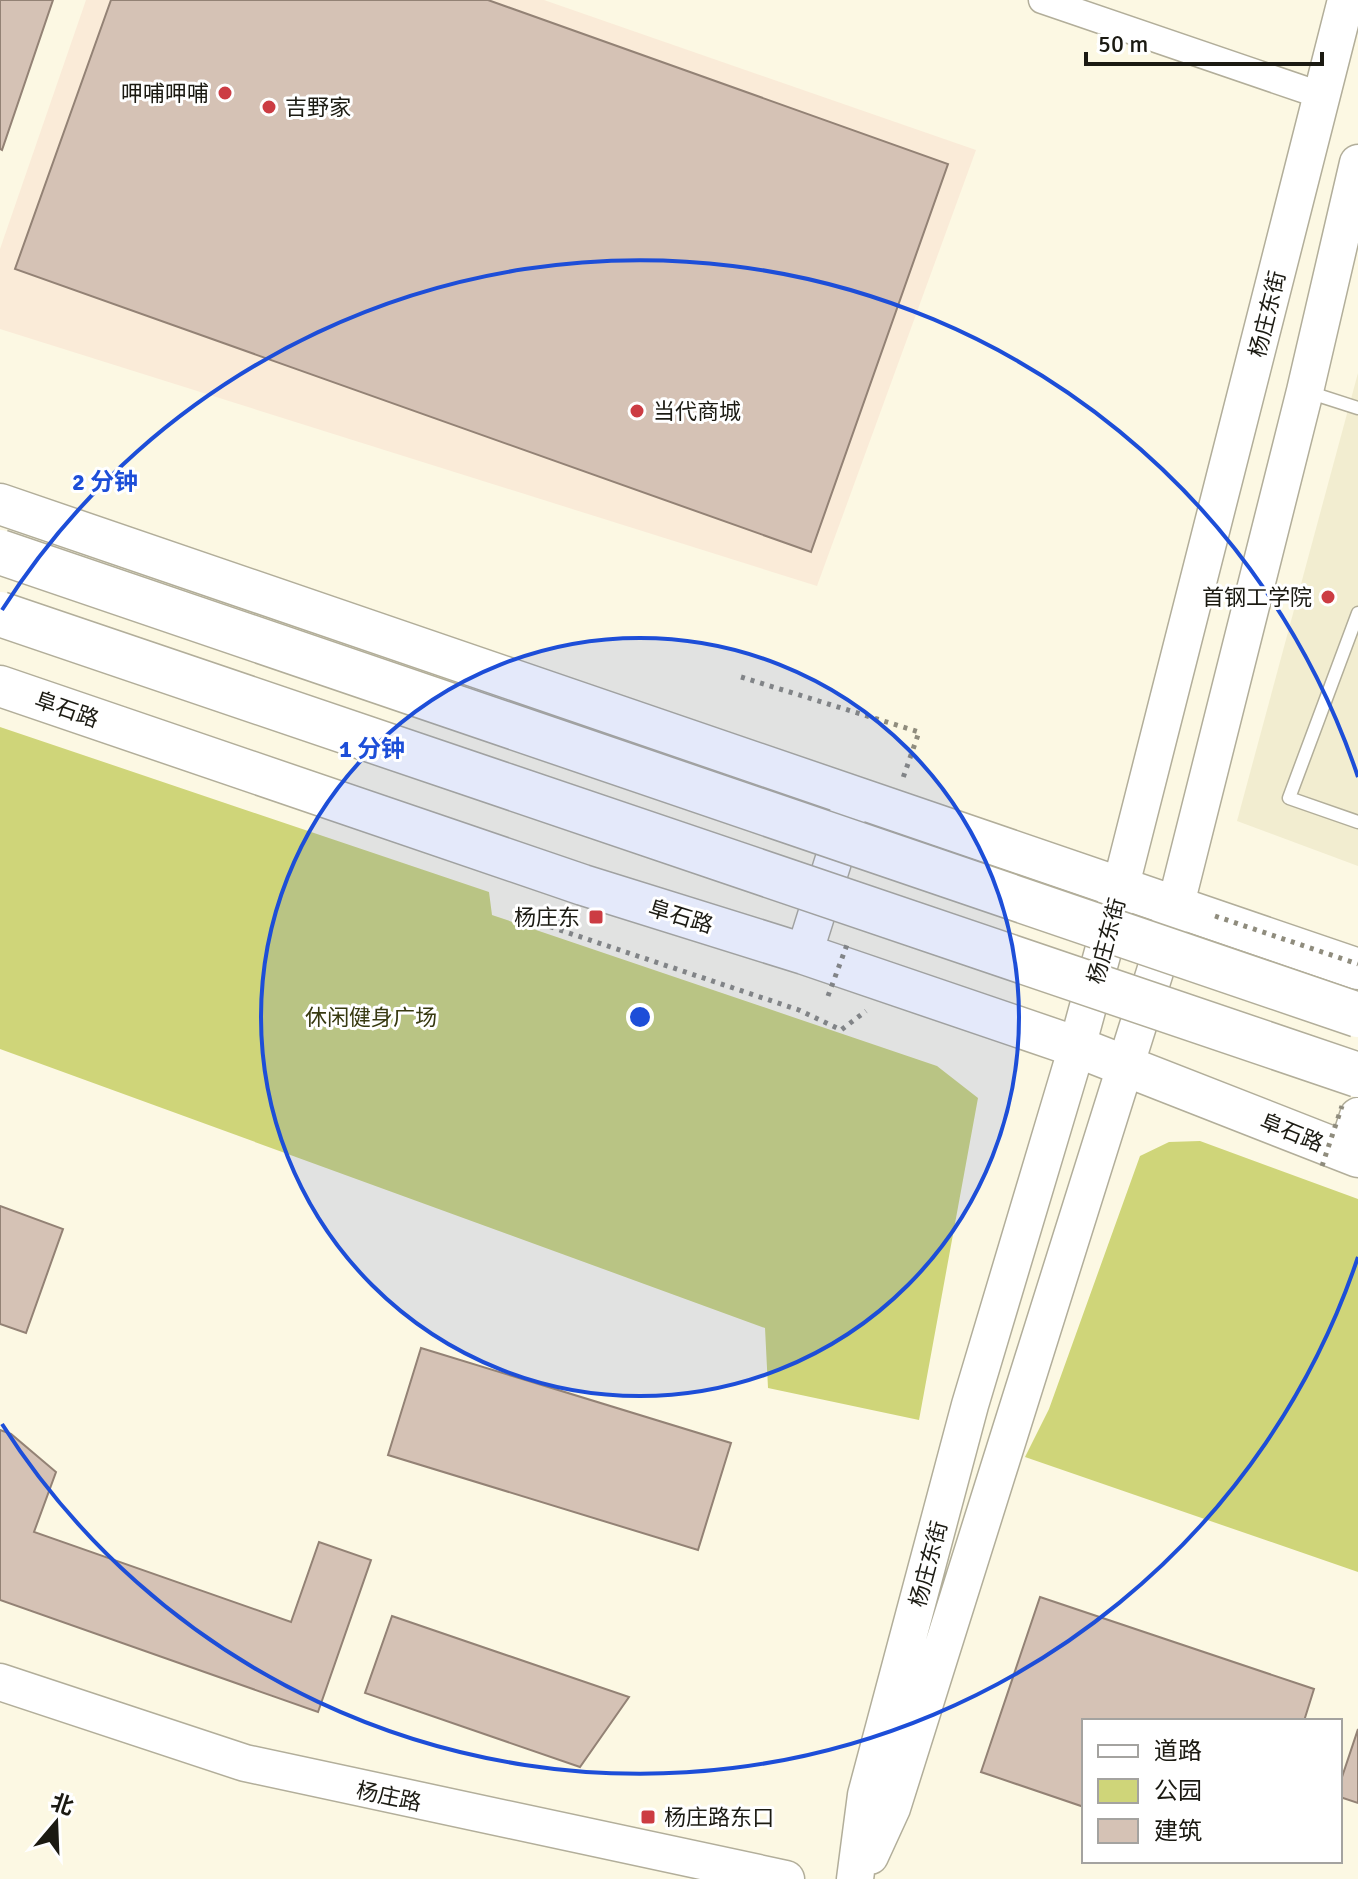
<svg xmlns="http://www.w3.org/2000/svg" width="1358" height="1879" font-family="Signika,'Noto Sans SC',sans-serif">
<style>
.commercial{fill:#faebd8}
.built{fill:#f2edd0}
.green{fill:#cfd579}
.building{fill:#d5c2b5;stroke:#938275;stroke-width:2}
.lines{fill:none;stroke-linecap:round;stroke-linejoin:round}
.lane-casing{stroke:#b2ae9a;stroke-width:15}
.street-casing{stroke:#b2ae9a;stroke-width:29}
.secondary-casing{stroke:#b2ae9a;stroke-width:39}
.primary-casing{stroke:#b2ae9a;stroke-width:43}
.path{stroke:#8f8c7d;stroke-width:5;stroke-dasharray:4 6;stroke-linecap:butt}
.lane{stroke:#fff;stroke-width:12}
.street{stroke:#fff;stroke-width:26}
.secondary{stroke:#fff;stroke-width:36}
.primary{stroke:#fff;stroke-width:40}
.highway-bridge-casing{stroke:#b2ae9a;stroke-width:47;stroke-linecap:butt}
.path-bridge{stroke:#8f8c7d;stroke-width:5;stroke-dasharray:4 6;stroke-linecap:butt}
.highway-bridge{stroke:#fff;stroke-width:44}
.ring{fill:none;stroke:#1d4ed8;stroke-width:4}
.poi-dot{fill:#cc3c43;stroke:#fff;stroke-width:3}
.labels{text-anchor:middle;stroke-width:6;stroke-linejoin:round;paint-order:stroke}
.poi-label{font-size:22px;fill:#1b1a12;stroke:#fff;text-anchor:end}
.street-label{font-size:22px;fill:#1b1a12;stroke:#fff}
.park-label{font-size:22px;fill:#373910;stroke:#fff}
.centre{fill:#1d4ed8;stroke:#fff;stroke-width:4}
.ring-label{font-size:24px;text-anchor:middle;font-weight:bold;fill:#1d4ed8;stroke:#fff;stroke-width:6;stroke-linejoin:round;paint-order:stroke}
</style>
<rect width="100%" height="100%" fill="#fcf8e3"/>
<path class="commercial" d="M86 0H544L976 150 817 586 0 329V249Z"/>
<path class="built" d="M1358 373V866L1237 821Z"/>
<path class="green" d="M0 727 489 892 492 915 937 1066 978 1098 919 1420 768 1388 765 1328 0 1049Z
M1200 1141 1358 1199V1572L1025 1457 1049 1409 1140 1156 1169 1142Z"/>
<path class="building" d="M0 0H53L2 150 0 149Z
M111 0H488L948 164 811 552 15 269Z
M0 1206 63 1229 26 1333 0 1324Z
M421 1348 731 1443 698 1550 388 1455Z
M0 1430 11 1434 56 1472 34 1532 291 1622 319 1542 371 1560 318 1712 0 1600Z
M1040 1597 1314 1689 1304 1721H1084V1807L981 1772Z
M392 1616 629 1697 580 1767 365 1693Z
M1358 1729V1803L1340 1797V1783Z"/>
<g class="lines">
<g class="lane-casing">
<path id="lane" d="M1308 392 1358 408
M1358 613 1289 798 1358 822"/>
</g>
<g class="street-casing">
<path id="street" d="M1042 0 1323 96"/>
</g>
<g class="secondary-casing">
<path id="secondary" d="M804 954 853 798
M1346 1153 1358 1116
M0 1682 245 1763 786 1879
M870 1856 892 1808 1175 908 1305 391 1358 163
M855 1879 866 1795 970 1405 1077 1047 1120 889 1346 0"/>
</g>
<g class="primary-casing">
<path id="primary" d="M0 504 1358 969
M0 686 583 885 804 954 1077 1047 1358 1157"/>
</g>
<path class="path" d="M741 677 919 732 903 778
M562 919 536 911 542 924 799 1010 841 1030 866 1011"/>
<use href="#lane" class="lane"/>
<use href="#street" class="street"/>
<use href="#secondary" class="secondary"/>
<use href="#primary" class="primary"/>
<g class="highway-bridge-casing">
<path id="highway-bridge" d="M0 552 1358 1015
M0 614 1358 1075"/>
</g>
<path class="path-bridge" d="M1215 916 1358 964
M828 996 848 942
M1322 1166 1342 1106"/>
<use href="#highway-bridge" class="highway-bridge"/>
</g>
<circle cx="640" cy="1017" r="379" fill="#1d4ed8" fill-opacity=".12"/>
<g class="ring">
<circle cx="640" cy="1017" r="379"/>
<path d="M1358 1257A757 757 0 0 1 2 1424M2 610A757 757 0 0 1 1358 777"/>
</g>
<g class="poi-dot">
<circle cx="225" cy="93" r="8"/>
<circle cx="269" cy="107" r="8"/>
<circle cx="637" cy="411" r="8"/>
<circle cx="1328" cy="597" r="8"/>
<rect x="588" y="909" width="16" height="16" rx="4"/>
<rect x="640" y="1809" width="16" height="16" rx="4"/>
</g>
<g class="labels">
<g class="poi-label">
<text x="209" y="101">呷哺呷哺</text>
<text x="285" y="115" text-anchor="start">吉野家</text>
<text x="653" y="419" text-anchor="start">当代商城</text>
<text x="1312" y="605">首钢工学院</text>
<text x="580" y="925">杨庄东</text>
<text x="664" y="1825" text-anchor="start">杨庄路东口</text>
</g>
<g class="street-label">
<text transform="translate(1267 314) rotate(-76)" y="8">杨庄东街</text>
<text transform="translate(67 709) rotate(19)" y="8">阜石路</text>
<text transform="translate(681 916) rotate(17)" y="8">阜石路</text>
<text transform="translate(1106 941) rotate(-75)" y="8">杨庄东街</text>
<text transform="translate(1292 1132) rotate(22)" y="8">阜石路</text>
<text transform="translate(928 1564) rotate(-75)" y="8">杨庄东街</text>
<text transform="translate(389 1796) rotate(12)" y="8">杨庄路</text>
</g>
<g class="park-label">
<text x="371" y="1025">休闲健身广场</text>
</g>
</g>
<circle cx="640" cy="1017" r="12" class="centre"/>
<g class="ring-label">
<text x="105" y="490">2 分钟</text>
<text x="372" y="757">1 分钟</text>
</g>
<rect x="1082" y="1719" width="260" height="144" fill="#ffffff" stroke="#a4a3a0" stroke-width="2"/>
<rect x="1098" y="1745" width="40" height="12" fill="#ffffff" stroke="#a4a3a0" stroke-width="2"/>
<text x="1154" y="1759" font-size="24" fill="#1b1a12">道路</text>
<rect x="1098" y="1779" width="40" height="24" fill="#cfd579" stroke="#a4a3a0" stroke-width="2"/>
<text x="1154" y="1799" font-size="24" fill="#1b1a12">公园</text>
<rect x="1098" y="1819" width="40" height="24" fill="#d5c2b5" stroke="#a4a3a0" stroke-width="2"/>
<text x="1154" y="1839" font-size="24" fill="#1b1a12">建筑</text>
<g transform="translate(56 1823) rotate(19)" stroke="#ffffff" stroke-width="6" paint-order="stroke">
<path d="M0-6L14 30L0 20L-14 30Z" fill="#1b1a12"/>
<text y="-12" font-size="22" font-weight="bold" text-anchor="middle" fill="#1b1a12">北</text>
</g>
<path d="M1086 52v12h236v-12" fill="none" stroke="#1b1a12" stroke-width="4"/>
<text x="1098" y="52" font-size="24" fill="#1b1a12" stroke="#ffffff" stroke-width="6" paint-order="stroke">50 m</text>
</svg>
